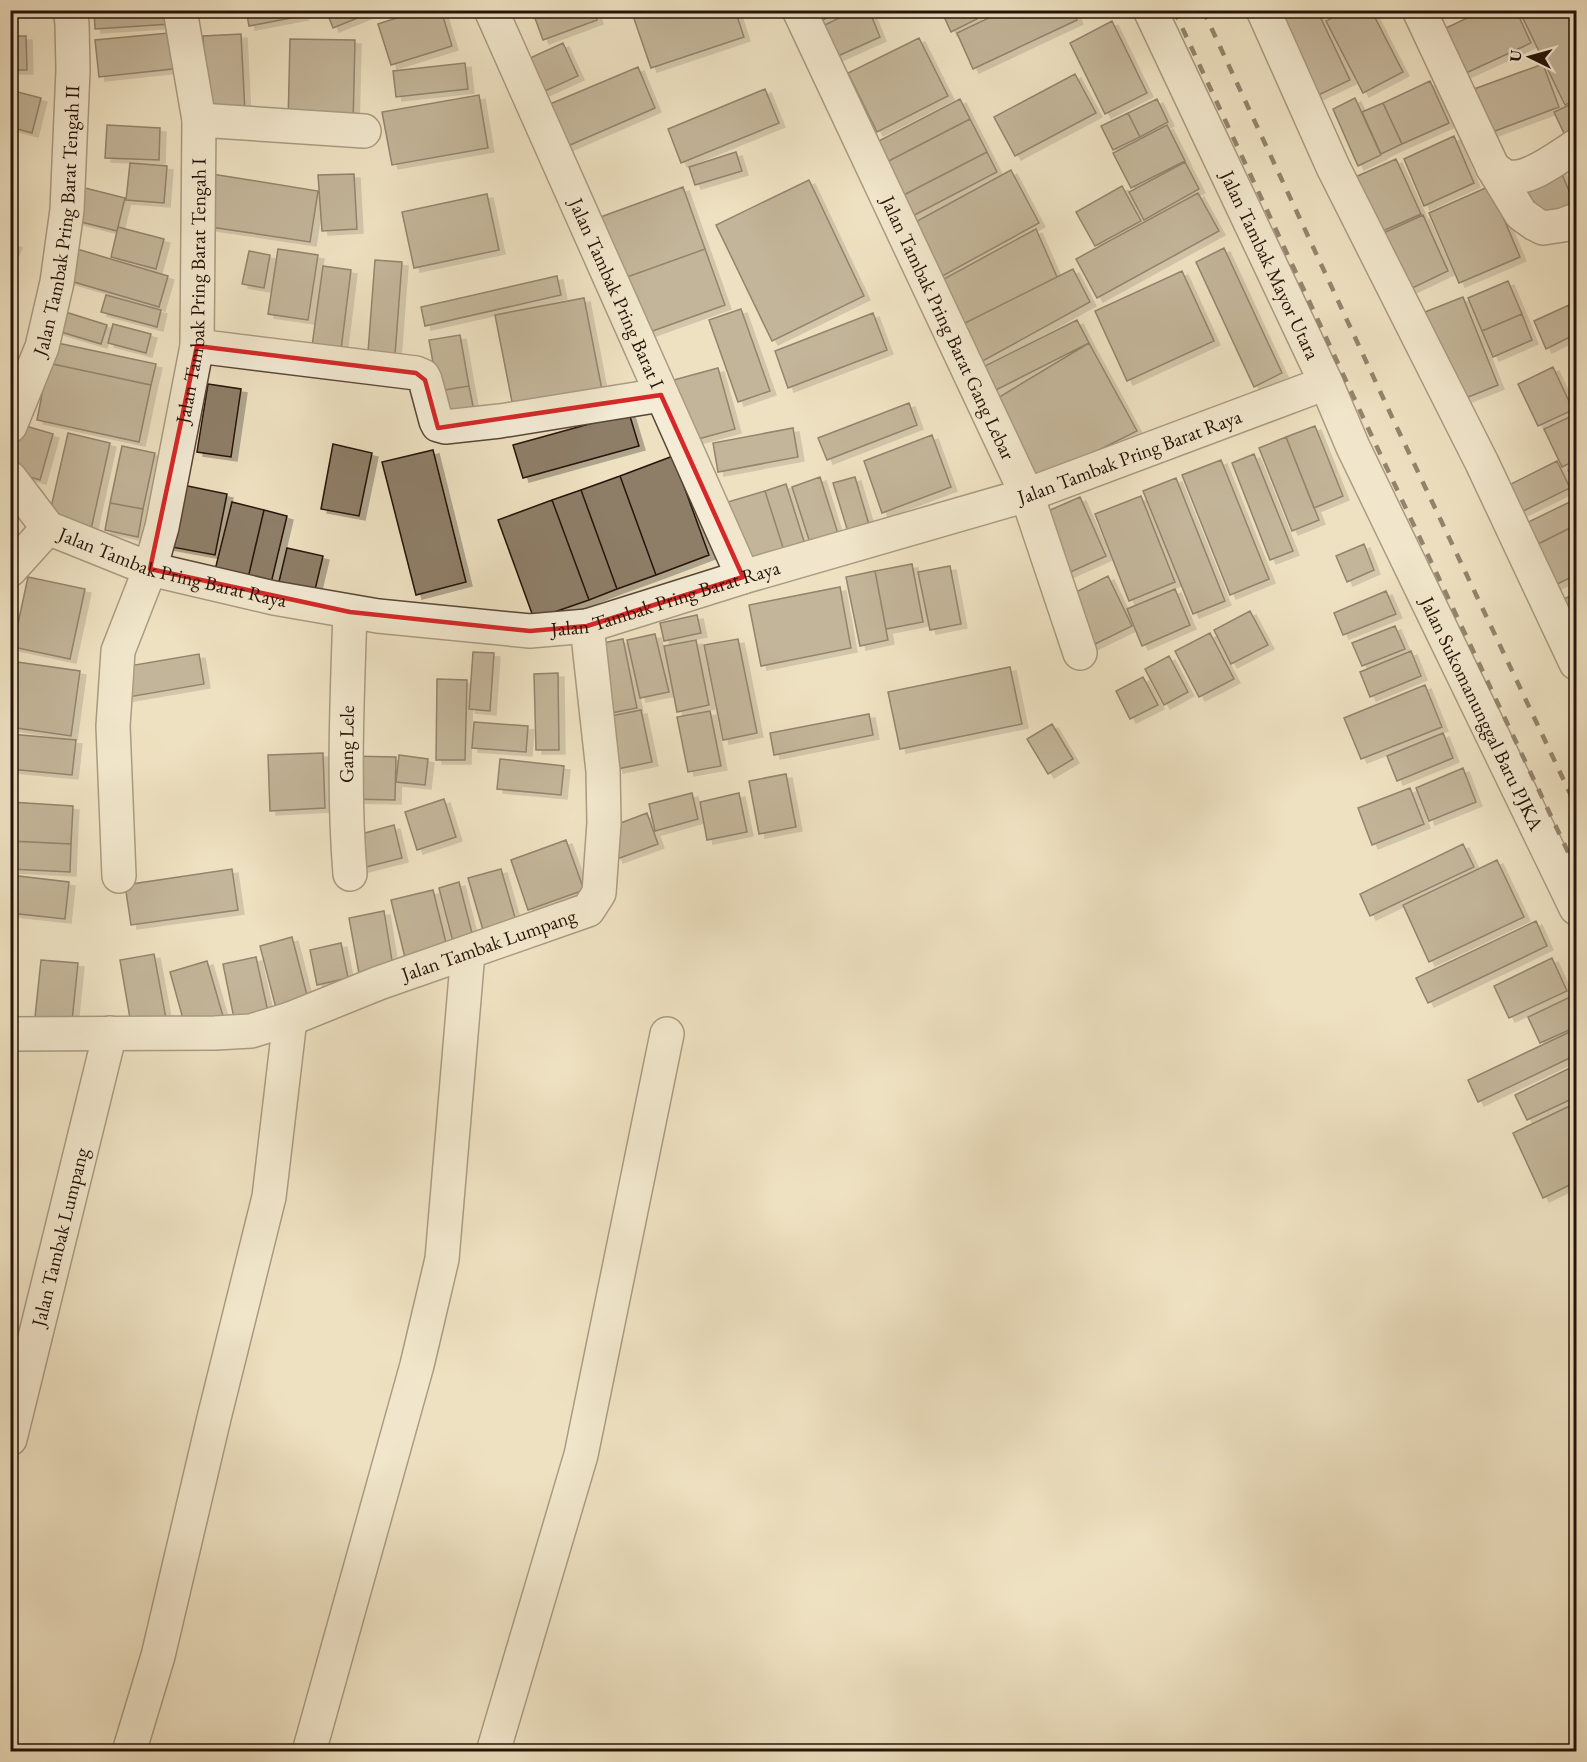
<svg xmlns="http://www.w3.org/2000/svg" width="1587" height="1762" font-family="'EB Garamond',serif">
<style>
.building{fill:#8e7e68;stroke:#261208;stroke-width:1.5;filter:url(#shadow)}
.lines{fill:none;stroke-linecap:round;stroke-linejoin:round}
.minor-casing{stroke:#584636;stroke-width:36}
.minor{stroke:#f4ecd7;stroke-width:33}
.rail{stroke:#261208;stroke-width:4.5;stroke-dasharray:10 10;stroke-linecap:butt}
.marked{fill:none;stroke:#d62828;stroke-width:4.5;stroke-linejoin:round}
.labels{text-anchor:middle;stroke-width:5;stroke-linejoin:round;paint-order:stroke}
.street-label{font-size:20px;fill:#261208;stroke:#f4ecd7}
</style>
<defs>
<filter id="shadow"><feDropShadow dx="6" dy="4" stdDeviation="0" flood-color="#0004"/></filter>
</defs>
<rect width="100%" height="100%" fill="#eee1c1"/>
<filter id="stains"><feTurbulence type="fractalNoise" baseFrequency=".00333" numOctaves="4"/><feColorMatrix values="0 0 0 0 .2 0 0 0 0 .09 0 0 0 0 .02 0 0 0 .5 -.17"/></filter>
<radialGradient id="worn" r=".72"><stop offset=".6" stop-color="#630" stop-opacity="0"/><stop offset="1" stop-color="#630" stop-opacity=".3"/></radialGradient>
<path class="building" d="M94 10H170L171 24 95 29Z
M246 10H301L302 16 249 26Z
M326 10H377L333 28Z
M421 10H441L452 46 391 65 378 24Z
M532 10H594L597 20 543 40Z
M631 10H735L744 37 651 68Z
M803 10H843L808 27Z
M856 10H869L880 37 827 61 814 30Z
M941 10H973L977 19 951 32Z
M1005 10H1073L1077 20 973 69 957 33Z
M1292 10H1317L1350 80 1308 100 1270 21Z
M1346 10H1371L1403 72 1363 93 1326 21Z
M1484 10H1516L1531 43 1453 79 1433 34Z
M1519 10H1576V100L1565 105Z
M1112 21 1147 93 1105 114 1070 43Z
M179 32 182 68 99 77 95 40Z
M241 34 245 112 207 114 203 36Z
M10 36H26L27 70H10Z
M919 38 948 96 877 132 848 73Z
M290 39 355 40 353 126 288 125Z
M563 43 578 76 534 96 519 63Z
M465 63 468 89 396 97 393 71Z
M1543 64 1559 107 1479 137 1463 93Z
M638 67 655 108 561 149 543 107Z
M1075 74 1096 113 1015 156 994 117Z
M1430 81 1449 123 1402 144 1383 103Z
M765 89 779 123 681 163 668 129Z
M10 90 41 98 32 133 10 127Z
M479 95 488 148 392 165 382 112Z
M1355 98 1381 155 1358 166 1333 109Z
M960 99 970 119 879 166 869 146Z
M1157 99 1168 122 1140 137 1128 113Z
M1576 102V141L1569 144 1554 112Z
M1383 103 1402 144 1381 154 1362 112Z
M1128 113 1140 137 1113 150 1101 126Z
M970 119 987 152 896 199 879 166Z
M107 125 160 128 159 160 105 158Z
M1167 125 1185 161 1131 188 1113 153Z
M1454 136 1474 183 1424 206 1404 159Z
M736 152 742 171 695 185 689 167Z
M987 152 997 172 907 219 896 199Z
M1396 159 1421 214 1376 234 1353 178Z
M1185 162 1199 189 1144 220 1129 192Z
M130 163 167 166 164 203 126 200Z
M1558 165 1576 207 1539 223 1522 181Z
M1011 170 1039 223 937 279 908 226Z
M212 174 318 191 310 242 204 226Z
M354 174 357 229 322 231 318 175Z
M809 180 864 296 772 341 716 225Z
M77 186 125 198 117 231 69 219Z
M1122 186 1141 221 1095 246 1076 212Z
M1490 186 1520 257 1459 283 1429 213Z
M683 187 705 249 616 281 595 219Z
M1198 193 1219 231 1097 298 1076 259Z
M487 194 499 250 414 268 402 212Z
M1423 215 1448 271 1404 292 1379 235Z
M118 227 164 239 156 269 111 257Z
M1036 229 1057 277 963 324 942 280Z
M10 242 16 244 10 258Z
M1224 248 1282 373 1254 387 1196 262Z
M77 249 168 276 159 307 67 280Z
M278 249 318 255 308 320 268 314Z
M705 249 725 305 636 337 616 281Z
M249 251 270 255 264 288 242 284Z
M375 260 402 262 395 355 368 352Z
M323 266 351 270 341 350 312 346Z
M1073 269 1090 302 979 363 963 324Z
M1182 271 1214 341 1127 381 1095 311Z
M557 276 561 295 425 326 421 307Z
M1508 281 1522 314 1482 331 1468 298Z
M106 295 161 310 157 327 101 312Z
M1463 297 1498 385 1456 402 1420 314Z
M584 298 604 400 515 417 495 315Z
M1569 305 1576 322V334L1546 349 1534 321Z
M56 309 107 325 101 344 51 329Z
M741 309 770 391 738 402 709 320Z
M873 313 887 350 788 388 775 351Z
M1522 314 1532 340 1493 357 1482 331Z
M1077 320 1089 343 992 392 981 368Z
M113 324 151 334 146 353 108 343Z
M460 335 469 386 438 391 429 340Z
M53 342 156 364 151 385 48 363Z
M1089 343 1137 431 1037 481 996 399Z
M48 363 151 385 139 442 37 420Z
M1553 367 1573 410 1538 426 1518 384Z
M718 368 735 429 687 442 670 381Z
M208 384 241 389 231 457 197 452Z
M469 386 475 416 444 422 438 391Z
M909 403 917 425 827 460 818 438Z
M629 413 639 446 523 478 513 445Z
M1576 414V460L1562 467 1544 429Z
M19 424 53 434 40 480 10 471V454Z
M1315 426 1343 496 1314 508 1286 437Z
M793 428 798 457 718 472 713 443Z
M68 433 110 443 90 534 47 525Z
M932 435 951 487 882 513 864 461Z
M1286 437 1319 520 1292 531 1259 448Z
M333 444 372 453 359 516 321 509Z
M122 446 155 453 143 509 110 503Z
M433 450 466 582 416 595 382 462Z
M1254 454 1293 551 1270 560 1232 463Z
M673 456 709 555 656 575 620 476Z
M1221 460 1269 579 1230 595 1182 475Z
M1557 461 1570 488 1509 518 1497 491Z
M1576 466V489L1568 470Z
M620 476 656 575 617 589 581 490Z
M820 477 840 540 812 549 792 487Z
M855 477 873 538 852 545 833 483Z
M1176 478 1225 601 1193 614 1143 491Z
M173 483 227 494 215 555 161 545Z
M786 484 808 554 787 560 765 491Z
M581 490 617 589 589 600 552 500Z
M765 491 787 560 750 572 728 502Z
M1141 496 1175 582 1129 601 1095 514Z
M1080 497 1106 556 1066 574 1041 514Z
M1576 499V525L1530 548 1520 526Z
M552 500 589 600 534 619 498 520Z
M232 502 264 510 245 591 212 582Z
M110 503 143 509 138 537 105 530Z
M264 510 287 516 268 596 245 591Z
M1576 525V575L1549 588 1530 548Z
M1364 544 1374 570 1347 582 1336 556Z
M287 548 323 556 314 594 278 586Z
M912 564 923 622 886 629 875 571Z
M950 566 961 624 930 630 918 572Z
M875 571 888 640 860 646 846 577Z
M1108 576 1132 626 1087 648 1064 598Z
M28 577 85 589 70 659 13 647Z
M840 587 851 648 761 666 749 605Z
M1175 589 1190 625 1142 646 1127 609Z
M1386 591 1396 614 1343 635 1334 613Z
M1576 593V620L1564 626 1554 604Z
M1250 611 1268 645 1231 664 1214 630Z
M697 615 701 633 664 641 660 623Z
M1395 626 1405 649 1362 666 1352 643Z
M1210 633 1234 679 1199 697 1175 651Z
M655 634 669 692 640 698 627 640Z
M623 639 637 708 606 714 593 645Z
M738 639 757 733 723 740 704 645Z
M696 640 709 705 677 712 664 646Z
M1411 651 1421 676 1370 697 1360 672Z
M473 652 494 653 490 711 469 709Z
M199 654 204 684 123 698 117 668Z
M1169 656 1188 692 1164 705 1145 669Z
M10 661 80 671 71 736 10 727Z
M1010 667 1022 724 900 749 888 692Z
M558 673 559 750H536L534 674Z
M1143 677 1158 705 1130 719 1116 691Z
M437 679 467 680 465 760H436Z
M1425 685 1442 727 1361 759 1344 718Z
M641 710 652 762 617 769 606 717Z
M710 711 721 766 688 772 677 717Z
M869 714 873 735 774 755 770 733Z
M474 722 528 726 526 752 472 748Z
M1052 724 1073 759 1048 774 1027 739Z
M1443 733 1453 758 1397 781 1387 756Z
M10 734 76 740 72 775 10 769Z
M323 753 325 808 270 811 268 755Z
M399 755 428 759 425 785 396 782Z
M348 756 396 757 395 800 347 799Z
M500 759 564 766 561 795 497 789Z
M1463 768 1476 802 1429 821 1416 788Z
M786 774 796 827 759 834 749 781Z
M1410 788 1424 824 1372 845 1358 808Z
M692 793 698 819 655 831 649 804Z
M739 793 747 832 707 840 700 802Z
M444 799 456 837 417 850 405 812Z
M10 802 73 806 71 844 10 841Z
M647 813 658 844 617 859 605 829Z
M394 825 402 858 362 868 354 836Z
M566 840 584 890 528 910 511 860Z
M10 841 71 844 70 872 10 869Z
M1463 844 1474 867 1370 916 1360 894Z
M1497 860 1524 917 1429 962 1403 905Z
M232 869 238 910 131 925 125 885Z
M501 869 516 921 483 930 468 878Z
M10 875 69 882 65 919 10 913Z
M459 882 474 941 454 946 439 888Z
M433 890 449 955 407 966 391 900Z
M384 911 394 973 360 979 349 918Z
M1536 921 1547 946 1428 1003 1416 978Z
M292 937 308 999 276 1008 260 946Z
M341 943 348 978 317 985 310 950Z
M154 954 167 1024 132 1030 120 960Z
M256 957 270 1021 236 1028 223 964Z
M1552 958 1567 991 1509 1018 1494 986Z
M41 960 78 963 72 1021 35 1017Z
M207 961 223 1016 185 1026 170 972Z
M1570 997 1576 1012V1027L1540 1043 1528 1017Z
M1576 1029V1055L1478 1102 1468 1080Z
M1576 1065V1097L1527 1120 1515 1095Z
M1576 1103V1182L1543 1198 1513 1133Z
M1576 1193V1208L1571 1195Z"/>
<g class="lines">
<g class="minor-casing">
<g id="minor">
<path id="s1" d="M491 10 743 577"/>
<path id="s2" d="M799 10 1027 495 1080 653"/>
<path id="s3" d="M1150 10 1326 383 1353 447 1576 908"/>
<path d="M1263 10 1333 167 1482 463 1576 663"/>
<path d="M1419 10 1493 168 1521 214 1535 224 1543 228 1563 225 1576 220"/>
<path d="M199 120 364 131"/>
<path d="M1493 168C1499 172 1504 177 1510 177 1530 180 1560 156 1576 146"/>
<path d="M197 346 416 373 423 376 425 380 436 421 438 425 445 427 500 421 661 395"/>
<path id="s4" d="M10 426 42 347 57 282 67 210 73 70 72 23 70 10"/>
<path id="s5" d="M10 478 48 528 150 569 274 598 378 616 530 631 587 626 743 577 1027 495 1326 383"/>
<path d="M10 570 48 528"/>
<path id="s6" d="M350 874C343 787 347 700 350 612"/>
<path id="s7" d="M119 876 113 726 118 651 150 569 162 527 197 346 199 120 180 10"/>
<path id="s8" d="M10 1034 215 1033 251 1031 290 1019 379 983 588 910 599 893 604 823 603 771 587 626"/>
<path id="s9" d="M10 1439 110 1033"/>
<path d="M129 1752 158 1656 214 1418 269 1197 290 1019"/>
<path d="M309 1752 417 1365 442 1259 468 952"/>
<path d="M493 1752 581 1455 667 1034"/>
</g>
</g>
<use href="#minor" class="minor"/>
<path class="rail" d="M1174 10 1368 428 1576 869
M1203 10 1392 417 1576 806"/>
</g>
<path d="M0 0H1587V1762H0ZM197 346 416 373 425 380 438 428 661 395 743 577 587 626 530 631 350 612 150 569Z" fill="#eee1c1" fill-opacity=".55" fill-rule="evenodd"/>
<path class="marked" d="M197 346 416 373 425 380 438 428 661 395 743 577 587 626 530 631 350 612 150 569Z"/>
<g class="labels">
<g class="street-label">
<text dy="7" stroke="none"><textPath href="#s4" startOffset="213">Jalan Tambak Pring Barat Tengah II</textPath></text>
<text dy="7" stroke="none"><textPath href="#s3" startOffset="282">Jalan Tambak Mayor Utara</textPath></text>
<text dy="7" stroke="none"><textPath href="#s7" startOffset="596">Jalan Tambak Pring Barat Tengah I</textPath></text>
<text dy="7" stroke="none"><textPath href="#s1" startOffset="310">Jalan Tambak Pring Barat I</textPath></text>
<text dy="7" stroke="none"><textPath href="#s2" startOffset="351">Jalan Tambak Pring Barat Gang Lebar</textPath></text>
<text dy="7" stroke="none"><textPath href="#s5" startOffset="1184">Jalan Tambak Pring Barat Raya</textPath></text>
<text dy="7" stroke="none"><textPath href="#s5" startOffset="194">Jalan Tambak Pring Barat Raya</textPath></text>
<text dy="7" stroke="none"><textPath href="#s5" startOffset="698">Jalan Tambak Pring Barat Raya</textPath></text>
<text dy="7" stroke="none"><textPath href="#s3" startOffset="778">Jalan Sukomanunggal Baru PJKA</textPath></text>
<text dy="7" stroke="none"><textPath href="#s6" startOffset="130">Gang Lele</textPath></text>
<text dy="7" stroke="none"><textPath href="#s8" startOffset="494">Jalan Tambak Lumpang</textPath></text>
<text dy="7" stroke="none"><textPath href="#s9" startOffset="208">Jalan Tambak Lumpang</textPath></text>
</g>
</g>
<rect width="1587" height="1762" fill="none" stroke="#eee1c1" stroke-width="36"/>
<rect x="12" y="12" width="1563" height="1738" fill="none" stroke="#261208" stroke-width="3"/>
<rect x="18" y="18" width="1551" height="1726" fill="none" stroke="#261208" stroke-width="1.5"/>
<g transform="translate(1530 57) rotate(275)" stroke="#f4ecd7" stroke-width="4.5" paint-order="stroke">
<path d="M0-4.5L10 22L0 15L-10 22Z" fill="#261208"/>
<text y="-9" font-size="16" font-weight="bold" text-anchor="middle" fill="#261208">U</text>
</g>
<rect width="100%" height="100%" filter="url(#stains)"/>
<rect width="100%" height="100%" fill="url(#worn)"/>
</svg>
